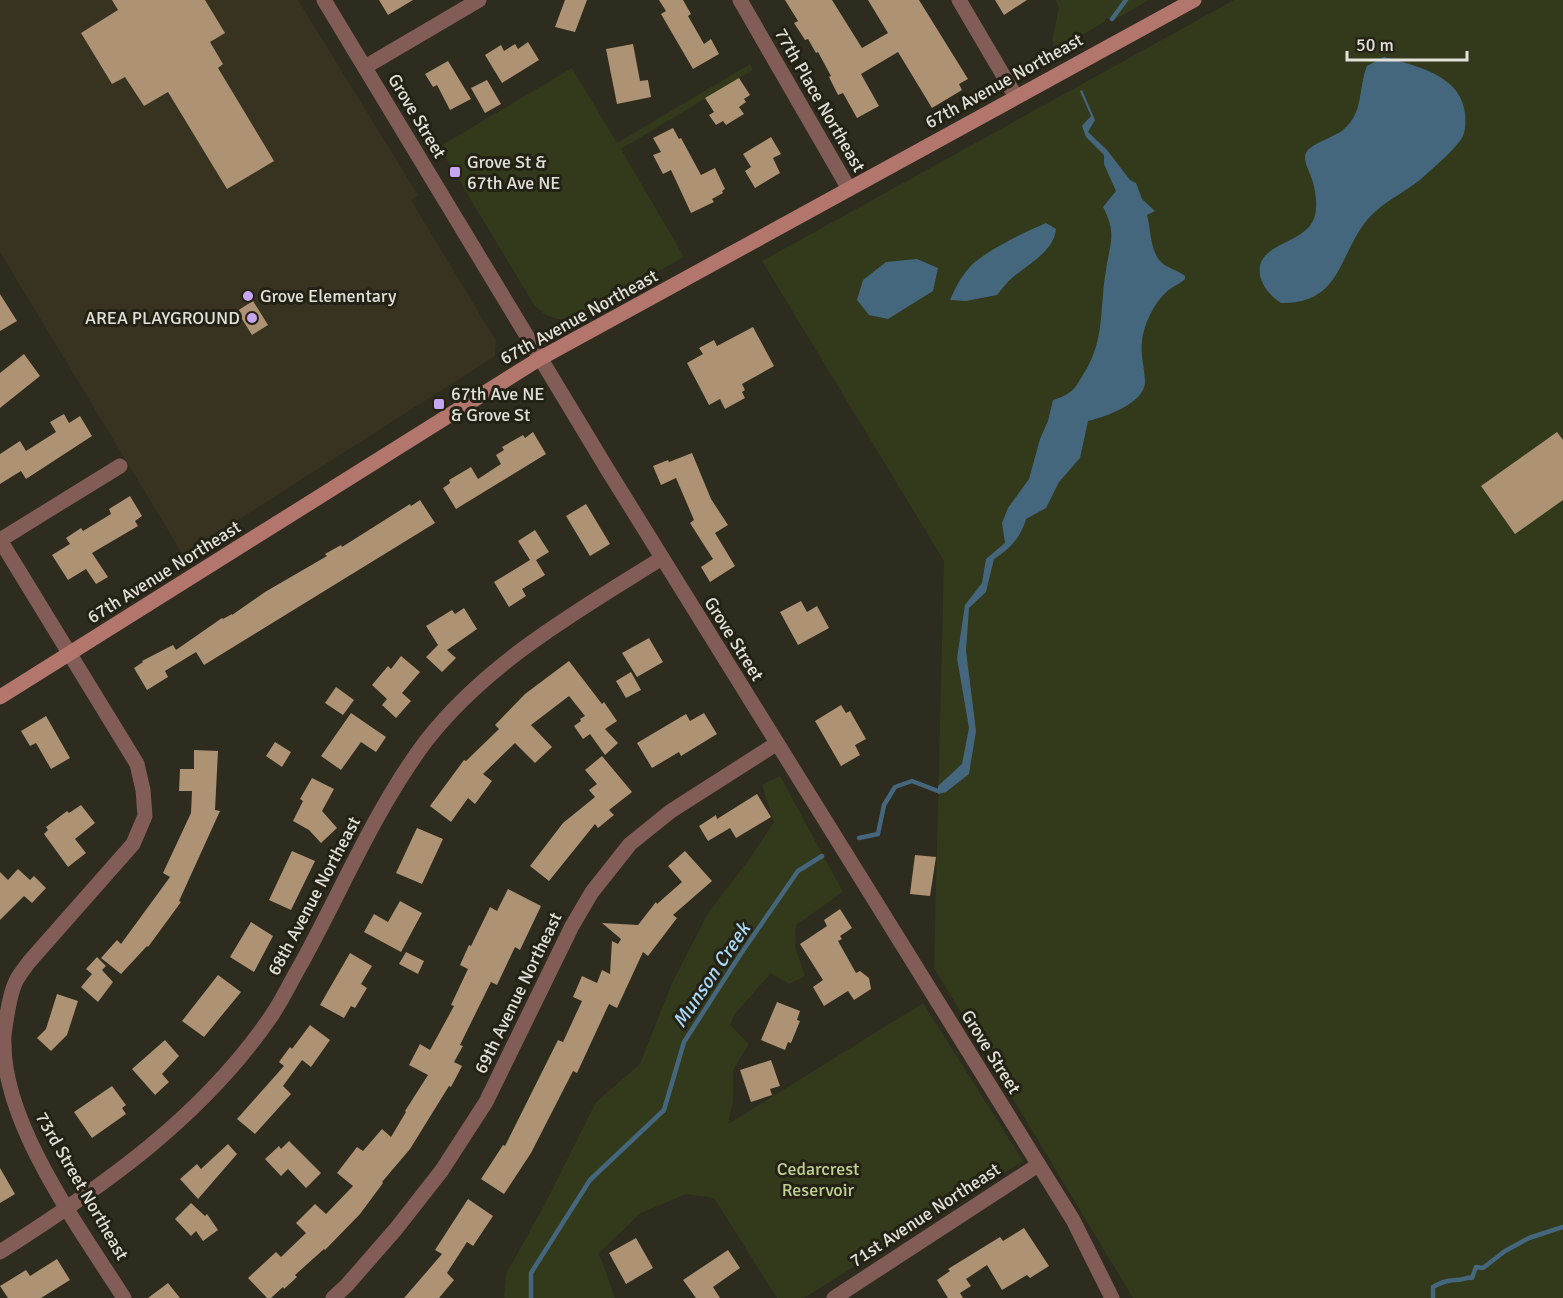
<svg xmlns="http://www.w3.org/2000/svg" width="1563" height="1298" font-family="Signika,sans-serif">
<style>
.built{fill:#383321}
.green{fill:#323a1b}
.water{fill:#44677e}
.lines{fill:none;stroke-linecap:round;stroke-linejoin:round}
.stream{stroke:#44677e;stroke-width:4.5}
.building{fill:#ad9373}
.minor{stroke:#825c56;stroke-width:15}
.tertiary{stroke:#825c56;stroke-width:15}
.secondary{stroke:#b2766d;stroke-width:15}
.poi-dot{fill:#c5a7f1;stroke:#242115;stroke-width:2}
.labels{text-anchor:middle;stroke-width:6;stroke-linejoin:round;paint-order:stroke}
.street-label{font-size:18px;fill:#e2e0d8;stroke:#242115}
.poi-label{font-size:18px;fill:#e2e0d8;stroke:#242115;text-anchor:start}
.park-label{font-size:18px;fill:#c1d193;stroke:#242115}
.water-label{font-size:20px;font-style:italic;fill:#a8d9f8;stroke:#242115}
</style>
<rect width="100%" height="100%" fill="#2e2b1f"/>
<path class="built" d="M0 0H298L418 195 411 200 496 341 495 356 183 555 0 252Z"/>
<path class="green" d="M1055 0H1149L1113 21 1106 18 1105 22 1053 51V36L1059 7Z
M1234 0H1563V1298H1133L934 968 944 561 762 261Z
M750 64 753 70 621 149 684 257 571 319C555 321 543 316 533 303L439 147 572 68 617 143Z
M780 776 843 892 796 925 795 946 805 976 789 984 771 973 735 1014 730 1025 749 1044 733 1070V1102L728 1124 923 1003 1023 1161 804 1298H777L714 1198 686 1194 641 1213 599 1253 615 1298H504L506 1274 546 1202 596 1102 640 1064 672 983 708 913 750 858 774 822 762 785Z"/>
<path class="water" d="M1384 57C1413 65 1457 74 1464 108 1466 117 1466 128 1463 136 1457 148 1432 169 1421 179 1404 193 1382 202 1367 220 1338 256 1341 304 1281 303 1271 296 1265 290 1261 279 1250 241 1309 246 1315 215 1318 203 1315 186 1310 174 1308 169 1305 163 1305 157 1305 144 1335 138 1344 129 1364 112 1358 88 1367 66Z
M1082 90 1095 120 1088 132 1107 150 1130 180 1136 183 1142 199 1155 211 1147 215C1151 230 1150 249 1160 261 1166 268 1178 270 1185 276V279C1180 284 1175 285 1170 289 1155 300 1144 324 1142 341 1140 354 1145 369 1145 382 1145 403 1105 417 1088 421L1080 458 1059 482 1046 508 1026 519C1021 537 1010 549 994 559L986 592 969 608 966 651 976 731 969 774 946 792 938 794V786L962 764 969 728 957 658 965 605 982 583 986 559 1005 543 1002 523 1008 508 1029 479 1040 439 1048 421 1053 400C1059 398 1065 396 1070 392 1075 389 1078 383 1081 378 1106 342 1099 310 1106 270 1110 243 1117 233 1103 207L1116 191 1104 164V155L1086 137 1082 126 1091 116 1080 91Z
M1046 223 1056 229C1054 251 1029 264 1013 277 1007 282 1002 289 997 295L966 301 950 300C955 289 960 278 969 268 981 253 1027 231 1046 223Z
M917 259 938 268 933 291 888 319 869 315 857 300 863 280 886 262Z"/>
<g class="lines">
<path class="stream" d="M1112 19 1126 0
M859 838 878 834 884 805 895 787 912 781 938 791 942 790
M531 1298V1273L590 1180 664 1110 684 1042 740 955 798 871 822 856
M1433 1298V1287C1444 1281 1446 1281 1457 1280 1463 1280 1466 1277 1472 1278L1476 1267 1483 1268 1505 1251 1529 1238 1563 1227"/>
</g>
<path class="building" d="M112 0H205L225 33 210 42 223 64 218 68 274 161 227 189 168 92 144 106 125 77 112 84 81 33 118 10Z
M379 0H413L388 15Z
M565 0H587L575 32 555 27Z
M659 0H683L691 14 688 16 704 44 711 39 719 54 693 69 661 14 666 11Z
M785 0H832L862 48 888 33 868 0H919L968 79 959 84 962 90 932 108 898 52 861 74 879 106 857 118 843 93 838 95 829 77 831 76 818 52 816 53 808 39 805 40 794 23 798 21Z
M995 0H1027L1004 15Z
M528 42 539 60 502 83 485 55 501 45 504 51 515 44 518 49Z
M633 44 640 81 648 80 651 97 617 104 606 49Z
M448 61 471 99 450 110 437 85 433 87 425 74Z
M739 78 750 95 744 99 746 102 739 107 744 114 726 125 723 121 716 125 709 115 714 112 705 98Z
M487 80 501 104 485 113 471 88Z
M673 128 679 139 681 138 701 175 715 168 725 189 722 191 723 193 712 199 714 202 691 213 671 170 663 174 653 155 661 152 653 138Z
M771 137 781 154 773 158 780 173 755 188 745 171 751 167 743 154Z
M0 294 17 321 0 331Z
M253 301 268 325 252 335 237 311Z
M753 327 774 366 742 384 745 390 742 392 745 398 725 409 720 399 709 405 687 363 703 354 699 348 714 340 717 346Z
M24 354 40 376 0 408V373Z
M64 414 69 423 80 416 92 436 26 479 21 471 0 484V454L20 441 26 451 56 432 50 422Z
M533 432 546 454 456 509 443 488 450 483 449 480 471 467 478 479 501 464 496 455 504 450 502 447 523 435 525 438Z
M1557 432 1563 440V500L1515 534 1481 486Z
M692 453 711 499 728 525 715 533 735 566 710 582 701 567 713 559 690 523 694 520 676 478 661 485 653 466 668 460 669 462Z
M130 496 142 516 135 521 138 526 92 553 108 577 96 584 86 569 68 580 52 555 70 544 66 538 81 528 83 531 111 514 109 509Z
M420 500 435 523 204 665 196 652 165 671 168 677 147 690 134 668 143 662 142 661 173 645 176 650 222 618 223 619 232 614V615L265 592 327 556 325 554 341 545 342 547 410 504 411 506Z
M586 504 610 544 590 556 566 516Z
M535 530 549 552 536 560 545 575 522 589 526 596 509 607 494 582 530 560 518 541Z
M801 601 807 612 817 606 829 628 798 645 780 612Z
M464 608 477 629 447 650 456 658 442 672 426 657 438 645 426 626 452 610 455 614Z
M649 638 663 662 637 677 622 653Z
M401 656 420 672 402 693 411 701 396 718 382 705 387 699 372 685 388 666 391 669Z
M569 661 602 704 604 702 617 721 605 729 618 743 605 755 590 734 583 739 574 726 581 721 580 719 585 716 569 696 531 725 552 747 535 763 515 743 483 774 492 781 475 804 468 798 451 822 430 806 464 760 466 761 499 729 495 725 525 694Z
M631 672 641 690 626 698 616 681Z
M336 687 354 700 343 715 325 703Z
M841 705 846 713 850 711 866 739 855 745 860 755 841 766 815 721Z
M351 713 386 737 376 752 361 742 341 770 321 756Z
M704 713 717 734 681 756 679 752 652 768 637 743 686 714 690 721Z
M46 716 70 758 51 769 36 743 30 746 21 731Z
M275 742 291 752 282 767 266 756Z
M194 750 218 751 215 810 220 811 179 901 181 902 148 947 147 946 121 974 101 958 117 940 121 944 170 877 163 873 191 813 192 791H179L180 769H194Z
M602 756 632 792 609 810 614 815 598 828 595 824 549 881 530 866 563 823 595 797 589 790 597 784 585 770Z
M312 778 334 789 322 811 337 828 321 843 309 830 293 821 303 801 300 799Z
M757 794 771 817 736 838 730 828 708 841 699 826 716 815 717 819Z
M81 805 95 823 75 839 86 853 68 867 44 834 48 830 46 827 67 811 69 813Z
M417 828 443 839 422 884 396 873Z
M292 851 315 861 291 910 269 900Z
M685 851 712 881 673 915 677 918 648 956 643 952 617 1008 609 1004 577 1073 573 1071 531 1153 504 1194 481 1179 503 1145 505 1146 558 1040 563 1042 582 1001 573 997 582 976 597 983 602 970 610 974 612 941 618 944 621 939 602 923 638 925 656 902 657 904 682 882 668 866Z
M915 855 936 857 930 896 910 894Z
M18 869 30 880 34 876 46 888 32 903 24 896 0 920V872L8 880Z
M508 889 541 906 520 950 515 947 497 985 491 982 460 1045 463 1046 454 1062 462 1066 451 1087 449 1086 410 1149 382 1182 383 1183 360 1214 325 1250 324 1249 295 1275 297 1277 284 1289 283 1287 271 1298H267L248 1278 276 1252 281 1257 306 1233 296 1223 315 1204 326 1214 353 1186 337 1173 357 1147 363 1151 382 1129 391 1137 406 1112 405 1111 428 1075 409 1065 420 1044 430 1050 454 1006 451 1005 468 969 460 965 469 945 471 946 490 907 497 911Z
M400 901 422 913 401 952 364 932 374 914 388 922Z
M840 909 852 928 840 936 842 939 838 941 856 973 860 971 869 978 871 989 854 1000 848 991 824 1006 813 987 823 980 800 944 827 926 824 920Z
M251 922 273 936 254 972 230 957Z
M406 952 424 961 418 974 399 964Z
M350 953 372 966 361 984 367 988 355 1008 351 1006 344 1018 320 1005Z
M97 957 106 966 102 970 113 982 98 1002 81 987 92 974 86 969Z
M218 975 241 992 204 1037 182 1021Z
M57 994 78 1001 67 1035 51 1051 37 1038 46 1029Z
M777 1002 800 1011 797 1020 800 1021 791 1043 788 1042 785 1050 761 1040Z
M310 1025 330 1040 311 1067 302 1060 283 1086 291 1094 255 1134 237 1119 284 1066 279 1062 290 1047 292 1049Z
M165 1040 179 1056 162 1074 169 1082 155 1095 132 1069Z
M771 1060 780 1086 770 1089 772 1095 751 1102 740 1070Z
M112 1086 126 1105 122 1108 126 1114 92 1138 74 1112Z
M289 1141 321 1173 306 1188 288 1169 281 1176 265 1159 279 1146 281 1149Z
M228 1144 237 1154 198 1199 180 1179 197 1164 201 1169Z
M0 1168 15 1194 0 1203Z
M468 1199 493 1216 473 1246 467 1242 447 1273 454 1280 439 1298H404L442 1254 435 1250Z
M191 1203 205 1216 207 1214 218 1230 203 1241 196 1231 191 1236 175 1219Z
M1024 1228 1049 1266 1030 1278 1027 1275 1002 1290 987 1265 966 1279 971 1286 960 1293 963 1298H948L937 1280 950 1271 948 1269 1000 1237 1003 1241Z
M636 1238 653 1268 626 1284 609 1253Z
M728 1250 740 1268 713 1287 720 1298H696L683 1280Z
M57 1259 70 1280 41 1298H8L0 1286 26 1270 30 1276Z
M168 1283 180 1298H148Z"/>
<g class="lines">
<path class="minor" d="M740 0 849 189
M959 0 1016 97
M365 67 479 0
M0 540 137 764 143 790 145 816 133 844 29 962C24 969 19 975 16 981 10 993 8 1009 6 1021 5 1029 3 1037 4 1044 4 1126 81 1230 124 1298
M0 540 120 466
M0 1252C102 1187 203 1117 272 1015 283 999 291 981 301 964 342 890 375 809 426 741 487 662 579 610 662 558
M333 1298 347 1285 395 1230 442 1170 486 1102 572 926 592 892 630 844 671 811 776 744
M834 1298 1038 1165"/>
<path class="tertiary" d="M324 0 609 472 1073 1220 1112 1298"/>
<path class="secondary" d="M0 697 539 359 1194 0"/>
</g>
<g class="poi-dot">
<rect x="449" y="166" width="12" height="12" rx="3"/>
<circle cx="248" cy="296" r="6"/>
<circle cx="252" cy="318" r="6"/>
<rect x="433" y="398" width="12" height="12" rx="3"/>
</g>
<g class="labels">
<g class="street-label">
<text transform="translate(1004 81) rotate(-29)" y="6">67th Avenue Northeast</text>
<text transform="translate(820 100) rotate(60)" y="6">77th Place Northeast</text>
<text transform="translate(417 116) rotate(59)" y="6">Grove Street</text>
<text transform="translate(579 317) rotate(-29)" y="6">67th Avenue Northeast</text>
<text transform="translate(164 572) rotate(-32)" y="6">67th Avenue Northeast</text>
<text transform="translate(734 639) rotate(58)" y="6">Grove Street</text>
<text transform="translate(314 896) rotate(-62)" y="6">68th Avenue Northeast</text>
<text transform="translate(518 993) rotate(-64)" y="6">69th Avenue Northeast</text>
<text transform="translate(991 1052) rotate(58)" y="6">Grove Street</text>
<text transform="translate(82 1186) rotate(60)" y="6">73rd Street Northeast</text>
<text transform="translate(925 1215) rotate(-33)" y="6">71st Avenue Northeast</text>
</g>
<g class="poi-label">
<text x="467" y="168">Grove St &amp;<tspan x="467" dy="21">67th Ave NE</tspan></text>
<text x="260" y="302">Grove Elementary</text>
<text x="240" y="324" text-anchor="end">AREA PLAYGROUND</text>
<text x="451" y="400">67th Ave NE<tspan x="451" dy="21">&amp; Grove St</tspan></text>
</g>
<g class="park-label">
<text x="818" y="1175">Cedarcrest<tspan x="818" dy="21">Reservoir</tspan></text>
</g>
<g class="water-label">
<text transform="translate(711 975) rotate(-56)" y="7">Munson Creek</text>
</g>
</g>
<path d="M1347 51v9h120v-9" fill="none" stroke="#e2e0d8" stroke-width="3"/>
<text x="1356" y="51" font-size="18" fill="#e2e0d8" stroke="#242115" stroke-width="4.5" paint-order="stroke">50 m</text>
</svg>
